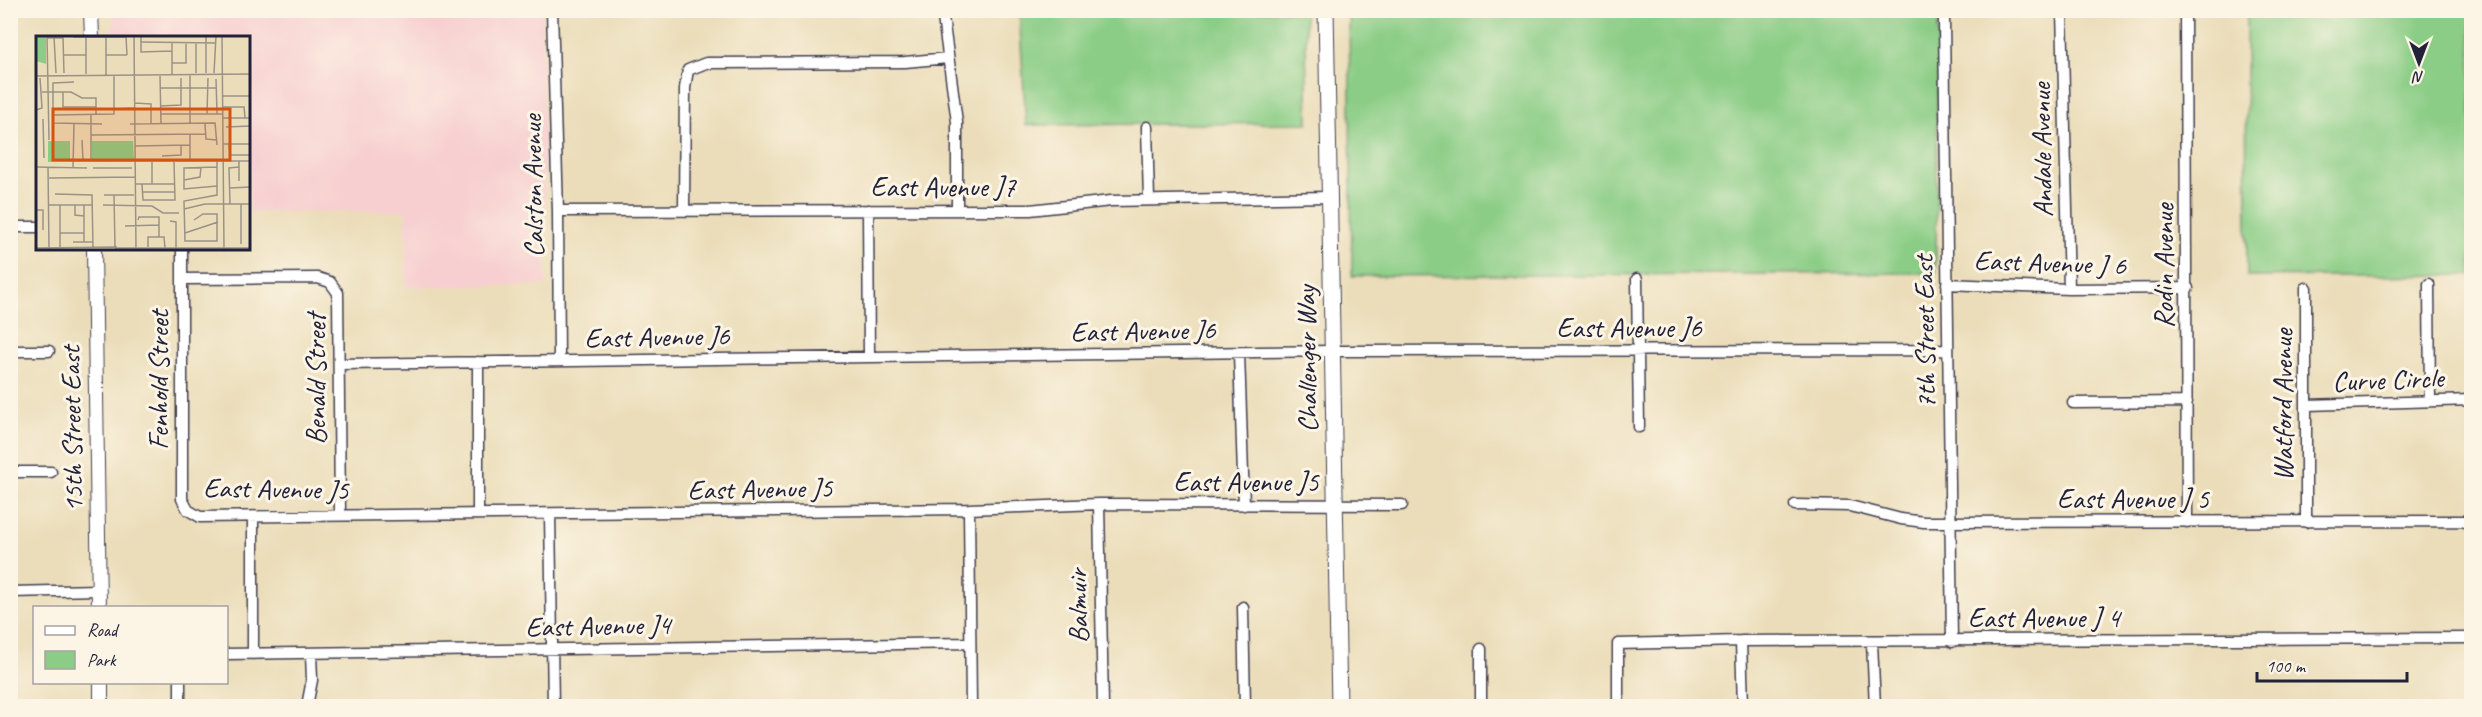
<svg xmlns="http://www.w3.org/2000/svg" width="2482" height="717" font-family="Caveat,sans-serif">
<style>
.built{fill:#f7cfd0}
.green{fill:#8bcd86;stroke:#567860;stroke-width:1.5}
.lines{fill:none;stroke-linecap:round;stroke-linejoin:round}
.minor-casing{stroke:#403e4e;stroke-width:13}
.tertiary-casing{stroke:#403e4e;stroke-width:16}
.secondary-casing{stroke:#403e4e;stroke-width:17}
.minor{stroke:#fff;stroke-width:10}
.tertiary{stroke:#fff;stroke-width:14}
.secondary{stroke:#fff;stroke-width:15}
.labels{text-anchor:middle;stroke-width:6;stroke-linejoin:round;paint-order:stroke}
.street-label{font-size:28px;fill:#22223b;stroke:#fcf5e5}
.inset-road{fill:none;stroke:#9b9287;stroke-width:1.5}
.view{fill:#d45411;fill-opacity:0.15;stroke:#d45411;stroke-width:3}
.inset-edge{fill:none;stroke:#22223b;stroke-width:3}
</style>
<rect width="100%" height="100%" fill="#fcf5e5"/>
<filter id="ink" filterUnits="userSpaceOnUse"><feTurbulence type="fractalNoise" baseFrequency=".0167" numOctaves="2"/><feDisplacementMap in="SourceGraphic" scale="12" xChannelSelector="R" yChannelSelector="G"/><feConvolveMatrix kernelMatrix="1 2 1 2 8 2 1 2 1" color-interpolation-filters="sRGB"/></filter>
<filter id="wash" filterUnits="userSpaceOnUse"><feTurbulence type="fractalNoise" baseFrequency=".008" numOctaves="4" result="noise"/><feDisplacementMap in="SourceGraphic" scale="24" xChannelSelector="R" yChannelSelector="G"/><feGaussianBlur stdDeviation="1.35" result="paint"/><feColorMatrix in="noise" values="0 0 0 0 0 0 0 0 0 0 0 0 0 0 0 0 0 1.4 0 .05"/><feComposite in="paint" operator="in"/></filter>
<g filter="url(#wash)">
<rect width="100%" height="100%" fill="#ebddb9"/>
<path class="built" d="M117 11H542L546 285 406 287V211L249 212V38L113 37V16Z"/>
<path class="green" d="M1019 11H1305L1308 123 1026 125Z
M1349 11H1938L1936 273 1352 276Z
M2246 11H2471V275L2247 277Z"/>
</g>
<g filter="url(#ink)">
<g class="lines">
<g class="minor-casing">
<path id="minor" d="M552 10 558 211 559 361
M942 10 957 122V210
M2062 10 2069 289
M2185 10 2187 522
M1944 20 1952 642
M10 88V135
M1147 127 1149 200
M684 209 685 88 688 70 706 63 905 62 948 58
M868 210 869 357
M558 211 1030 210 1111 201 1328 197
M10 227H38
M182 249V499L188 510 200 517 969 509 1099 504 1402 505
M182 279 318 278 330 282 338 293 340 514
M1637 279 1639 427
M1947 284 2069 289 2188 288
M2429 284 2430 401
M2306 288V522
M10 351H49
M1239 353 1244 505
M339 364 1332 351 1948 350
M2073 403 2187 402
M2307 405 2472 400
M10 472H51
M1099 504 1103 706
M1795 505 1850 506 1901 519 1924 522 2464 521 2472 527
M969 509 971 706
M478 513V362
M550 514 553 706
M10 592 98 590
M1243 607 1245 706
M1741 641 1743 706
M1872 643 1875 706
M226 654 970 643
M253 654V517
M180 682V706
M307 706 312 680 311 653
M1481 706V649
M1618 706V644L1741 641 2472 638"/>
</g>
<g class="tertiary-casing">
<path id="tertiary" d="M91 10 92 38
M94 249 99 608
M101 682V706"/>
</g>
<g class="secondary-casing">
<path id="secondary" d="M1326 10 1339 706"/>
</g>
<use href="#minor" class="minor"/>
<use href="#tertiary" class="tertiary"/>
<use href="#secondary" class="secondary"/>
</g>
</g>
<g class="labels">
<g class="street-label">
<text transform="translate(2041 150) rotate(-91)" y="10">Andale Avenue</text>
<text transform="translate(532 186) rotate(-91)" y="10">Calston Avenue</text>
<text x="943" y="196">East Avenue J7</text>
<text transform="translate(2050 262) rotate(2)" y="10">East Avenue J 6</text>
<text transform="translate(2163 266) rotate(-90)" y="10">Rodin Avenue</text>
<text x="1629" y="337">East Avenue J6</text>
<text transform="translate(1143 330) rotate(-1)" y="10">East Avenue J6</text>
<text transform="translate(1924 332) rotate(-91)" y="10">7th Street East</text>
<text transform="translate(657 336) rotate(-1)" y="10">East Avenue J6</text>
<text transform="translate(1306 359) rotate(-91)" y="10">Challenger Way</text>
<text transform="translate(315 379) rotate(-90)" y="10">Benald Street</text>
<text transform="translate(2388 379) rotate(-2)" y="10">Curve Circle</text>
<text transform="translate(158 380) rotate(-90)" y="10">Fenhold Street</text>
<text transform="translate(2282 405) rotate(-90)" y="10">Watford Avenue</text>
<text transform="translate(71 429) rotate(-91)" y="10">15th Street East</text>
<text x="1246" y="491">East Avenue J5</text>
<text transform="translate(276 488) rotate(1)" y="10">East Avenue J5</text>
<text transform="translate(760 488) rotate(-1)" y="10">East Avenue J5</text>
<text x="2133" y="508">East Avenue J 5</text>
<text transform="translate(1077 606) rotate(-91)" y="10">Balmuir</text>
<text x="2044" y="627">East Avenue J 4</text>
<text transform="translate(598 625) rotate(-1)" y="10">East Avenue J4</text>
</g>
</g>
<g transform="translate(36 36)">
<rect width="214" height="214" fill="#ebddb9"/>
<path d="M0 0H10V28L0 25ZM12 105H34V126H12ZM56 105H97L98 124 56 126Z" fill="#8bcd86"/>
<path class="inset-road" d="M11 0 13 104M50 0V38M98 0 100 214M105 0V16L136 15M186 0 188 213M18 1 20 37M37 1H90L91 19M11 2H27L28 37M104 6 180 7M136 7V39M160 7V37M28 19H50M70 19H91M136 27H150V7M170 37V0M178 37 180 0M70 39V1M154 39V88M0 40 215 38M124 40 125 88M180 43 181 78M38 46 17 47V87L66 88M124 52H181M6 56H35L46 62H60V78M27 56V71H60M186 60H215M99 67 115 68V88M124 70 145 69V42M186 71H208L209 82M78 73 98 72M0 74 6 72 4 42M55 78V123M125 78H186M171 78 172 42M17 79 78 78V40M187 82H215M7 83 8 122M94 88 179 87 181 109M169 88 170 103 181 104M190 91 215 90M154 98V125M55 99 169 98M46 104 47 124M187 108H215M193 108 194 119H215M99 110 154 109M126 120 145 119V109M34 125H215M203 125V145M116 126V148M0 131 51 132M12 131 13 213M181 131 148 132V153L181 150M37 132 38 87M57 132H96M13 142 99 141M148 144 164 141 165 131M100 148H139M106 148 107 164H139L138 126M193 152 215 151M106 156H139M19 158 56 159 57 211M68 159H98M78 159 79 211M194 168 193 132 203 131M205 168V208M13 169H56M24 169V211M39 169V179L48 180M48 169V206M67 169 116 170 127 177H143M148 173 169 168H215M0 174H7V194M102 184 103 181H123V201M158 184 167 178H181V205H149L148 165 181 159V125M134 185 140 186V213M89 190 123 189M24 197H48M149 197 182 186M37 206H57M112 211V201H128L129 212M0 212 81 211M79 212H215"/>
<path class="view" d="M17 73H194V124H17Z"/>
<rect width="214" height="214" class="inset-edge"/>
</g>
<rect width="2482" height="717" fill="none" stroke="#fcf5e5" stroke-width="36"/>
<rect x="33" y="606" width="195" height="78" fill="#fcf5e5" stroke="#a5a1a1" stroke-width="1.5"/>
<rect x="45" y="626" width="30" height="9" fill="#ffffff" stroke="#a5a1a1" stroke-width="1.5"/>
<text x="87" y="636" font-size="18" fill="#22223b">Road</text>
<rect x="45" y="651" width="30" height="18" fill="#8bcd86" stroke="#a5a1a1" stroke-width="1.5"/>
<text x="87" y="666" font-size="18" fill="#22223b">Park</text>
<g transform="translate(2419 63) rotate(180)" stroke="#fcf5e5" stroke-width="4.5" paint-order="stroke">
<path d="M0-4.5L10 22L0 15L-10 22Z" fill="#22223b"/>
<text y="-9" font-size="16" font-weight="bold" text-anchor="middle" fill="#22223b">N</text>
</g>
<path d="M2257 672v9h150v-9" fill="none" stroke="#22223b" stroke-width="3"/>
<text x="2266" y="672" font-size="18" fill="#22223b" stroke="#fcf5e5" stroke-width="4.5" paint-order="stroke">100 m</text>
</svg>
